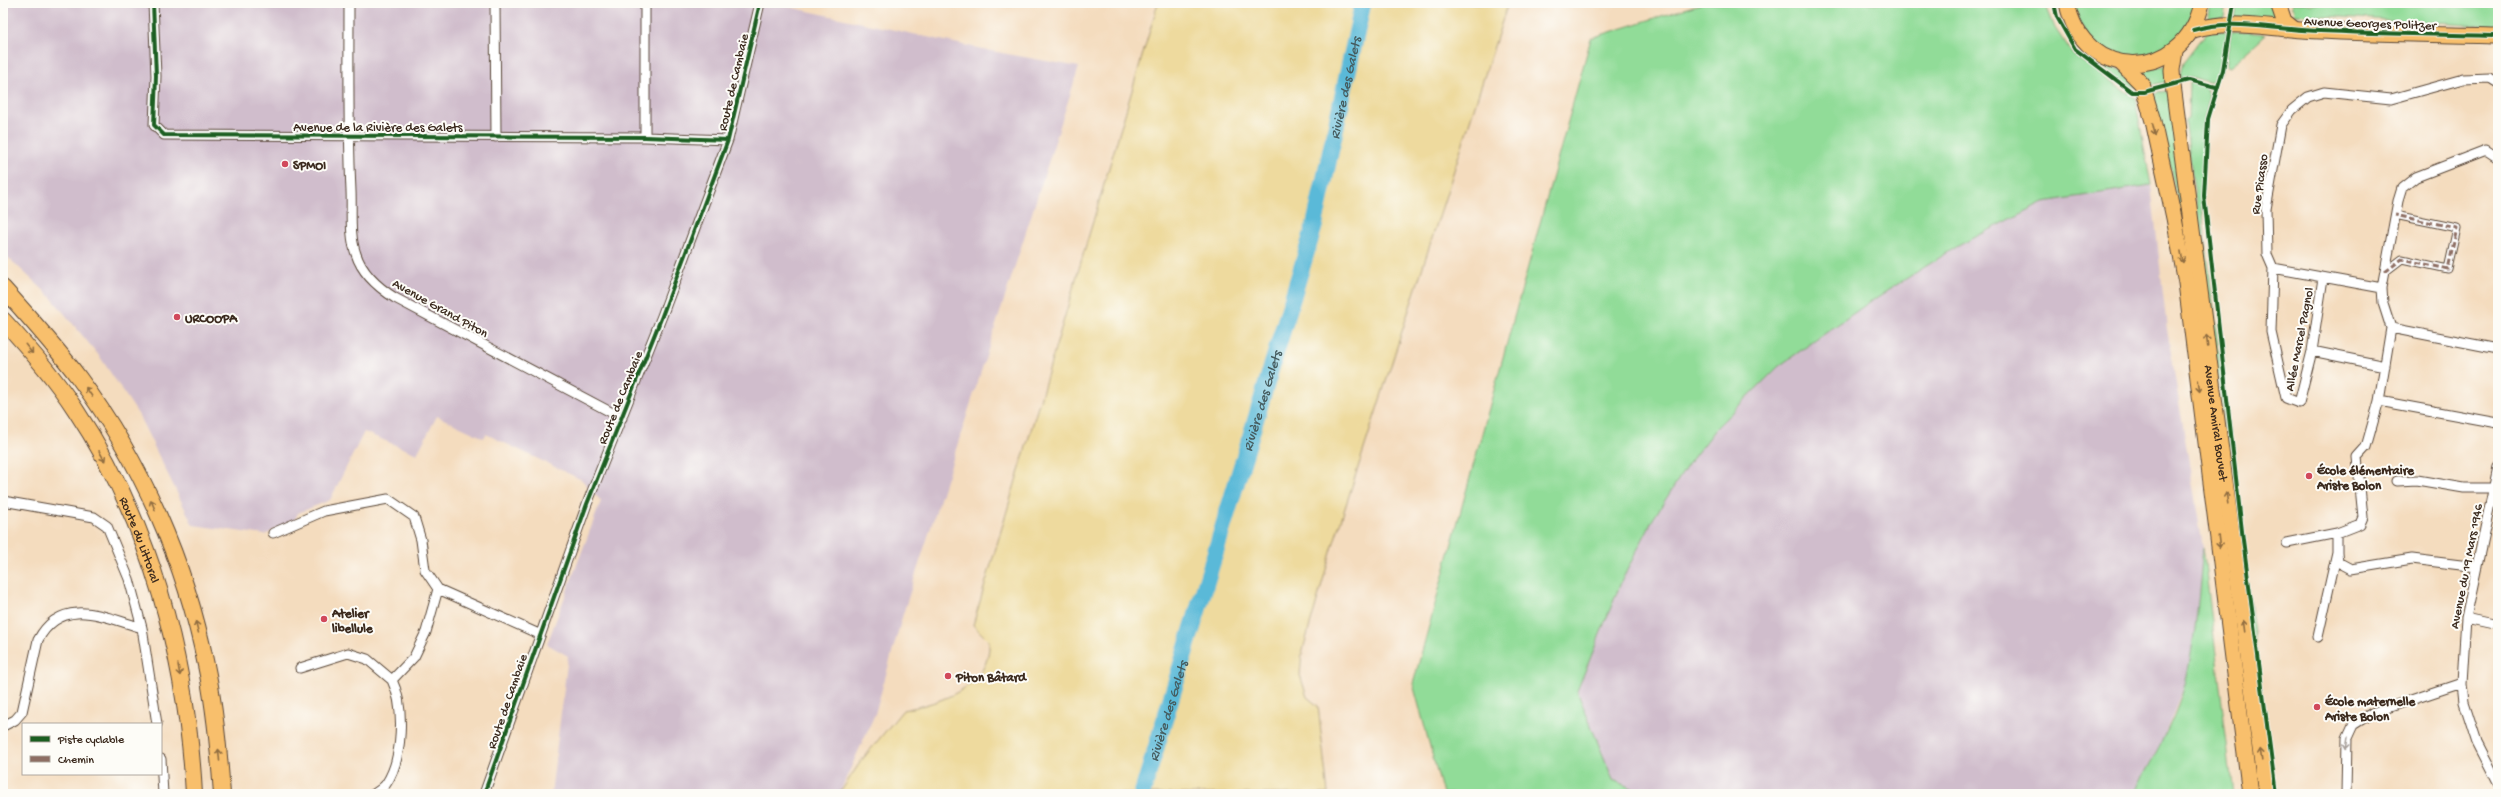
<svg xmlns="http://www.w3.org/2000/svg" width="2501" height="797" font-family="'Gochi Hand',sans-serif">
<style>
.industrial{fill:#d0bdcc}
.green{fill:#91dc98;stroke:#66835b}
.sand{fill:#eeda9e;stroke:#94825e}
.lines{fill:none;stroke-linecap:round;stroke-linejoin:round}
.river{stroke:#5ab9d8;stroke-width:17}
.pedestrian-casing{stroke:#574536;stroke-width:9}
.minor-casing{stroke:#574536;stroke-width:11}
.primary-casing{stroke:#574536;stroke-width:17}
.trunk-casing{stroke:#574536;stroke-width:18}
.pedestrian{stroke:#fff;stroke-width:7}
.minor{stroke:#fff;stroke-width:9}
.primary{stroke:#f8bf6c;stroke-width:15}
.trunk{stroke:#f8bf6c;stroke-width:16}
.quiet{stroke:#8d6e63;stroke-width:3;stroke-dasharray:6 3;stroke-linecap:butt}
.cycleway-casing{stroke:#fdfcf7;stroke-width:6}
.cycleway{stroke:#1b5e20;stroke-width:4}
.oneway{stroke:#906d41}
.oneway2{stroke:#a79f9a}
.poi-dot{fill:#d1495b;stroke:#fdfcf7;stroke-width:1.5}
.labels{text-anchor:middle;stroke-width:4;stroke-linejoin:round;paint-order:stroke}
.street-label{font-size:13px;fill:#3b2a1e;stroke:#fdfcf7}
.poi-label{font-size:13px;font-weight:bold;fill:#3b2a1e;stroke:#fdfcf7;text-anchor:start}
.water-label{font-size:14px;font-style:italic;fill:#465c5f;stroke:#fdfcf7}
</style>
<rect width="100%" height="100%" fill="#fdfcf7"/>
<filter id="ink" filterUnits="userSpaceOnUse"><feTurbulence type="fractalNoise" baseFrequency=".025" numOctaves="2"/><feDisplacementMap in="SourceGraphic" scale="8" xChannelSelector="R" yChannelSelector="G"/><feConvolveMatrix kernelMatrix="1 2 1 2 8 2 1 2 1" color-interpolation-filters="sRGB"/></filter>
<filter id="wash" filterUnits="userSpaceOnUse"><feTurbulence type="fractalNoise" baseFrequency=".012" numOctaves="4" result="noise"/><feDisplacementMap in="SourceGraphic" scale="16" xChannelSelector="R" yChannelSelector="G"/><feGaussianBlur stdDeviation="0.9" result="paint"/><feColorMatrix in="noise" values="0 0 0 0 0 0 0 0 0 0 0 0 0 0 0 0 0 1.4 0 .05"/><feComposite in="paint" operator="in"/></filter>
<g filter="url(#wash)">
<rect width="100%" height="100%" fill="#f4dcbe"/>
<path class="industrial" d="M3 3H753L752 6 771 3 991 51 1079 67 903 614 875 714 839 794H551L568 656 547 644 601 501 582 480 486 434 484 438 437 416 417 454 364 432 330 500 298 513 295 519 265 535 193 525 138 414 100 357 50 296 3 253Z
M2151 185 2167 329 2203 547 2195 633 2186 682 2162 741 2133 794H1645L1613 780 1577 691 1622 580 1653 519 1687 466 1715 429 1779 366 1871 301 1958 246 2044 202Z"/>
<path class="green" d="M1703 3H2045L2055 28 2073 55 2135 98 2151 185 2044 202 1958 246 1871 301 1779 366 1715 429 1687 466 1653 519 1622 580 1577 691 1613 780 1645 794H1443L1413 684 1591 38Z
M2073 3H2198L2195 17 2169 49 2128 58 2108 52 2091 40 2079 23Z
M2211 3H2226L2224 18 2208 20Z
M2236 3H2274L2278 21 2234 20Z
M2292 3H2498V27L2294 14Z
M2208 31H2227C2224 48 2226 76 2208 82L2191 77 2179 78 2183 63Z
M2231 31 2266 34 2230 67 2226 66Z
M2098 62 2126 72 2139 88 2130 86 2095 63Z
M2167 65V82L2151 85 2143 71Z
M2193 82 2205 87 2209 98 2204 125 2206 150 2202 175V213L2274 794H2270L2185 119 2188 118 2189 83Z
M2170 90 2261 794H2257L2189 252 2153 94Z
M2203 547 2233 794H2133C2152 760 2177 718 2186 680 2196 636 2199 591 2203 547Z"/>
<path class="sand" d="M1158 3H1508L1334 542 1302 653 1300 675 1307 697 1318 706 1328 794H839L861 761 903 710C940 703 992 687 989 641L973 625Z"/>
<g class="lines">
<path class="river" id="s1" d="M1142 794 1314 227 1363 3"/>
</g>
</g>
<g filter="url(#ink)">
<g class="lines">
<g class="pedestrian-casing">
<path id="pedestrian" d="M2385 272 2402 259 2448 269 2457 228 2395 215"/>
</g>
<g class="minor-casing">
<path id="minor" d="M153 3 156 76 154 125 164 135 645 137 728 140
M349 3C349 66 348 128 351 191 352 211 349 235 356 254 362 273 379 288 395 298L622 418
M495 3 496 137
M645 3V137
M2273 268 2382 288
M2323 278 2312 351 2299 403 2286 398 2271 332 2273 268 2267 254 2266 209 2281 125 2292 110 2308 97 2324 92 2391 99 2463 79 2490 78 2498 83
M2391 328 2498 349
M2312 351 2385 366
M2379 401 2498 423
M2498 467 2466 618 2462 683 2464 702 2477 742 2498 783
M2397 481 2417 480 2464 488H2494
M3 501 94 517 107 526 129 579 142 628 157 724
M273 533 324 511 388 499 414 517 421 540 425 570 438 589 539 634
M2287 543 2337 533 2360 524 2363 517 2357 457 2366 447 2379 401 2391 328 2383 303 2382 288 2398 201 2402 188 2416 177 2486 150 2498 158
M2337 552 2338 562 2351 569 2412 559 2477 567
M2466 618 2498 625
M2318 637 2337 552V533
M300 668 348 653 367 659 392 680
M3 726 15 720 22 712 38 640C62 595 104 617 142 628
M161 759 163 794
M374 794C378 791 383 788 386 784 403 759 405 707 392 680L414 657 426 632 438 589
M484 794 587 504 662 316 728 140 760 3
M2346 794 2347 738 2353 725 2372 713 2462 683"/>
</g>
<g class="primary-casing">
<g id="primary">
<path d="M2067 3C2083 84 2185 83 2202 3"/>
<path d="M2278 3 2284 21 2294 29"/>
<path d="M2193 30C2230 19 2265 28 2302 30 2367 34 2433 34 2498 36"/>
<path id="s2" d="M2175 51 2172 70 2173 85 2266 794"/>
<path d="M2121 63 2142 84 2153 121 2174 218 2186 283 2250 794"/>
</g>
</g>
<g class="trunk-casing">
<g id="trunk">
<path d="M3 288C30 318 56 347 79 378 141 461 186 564 206 665 215 707 219 751 222 794"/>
<path id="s3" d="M3 320C29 348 54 377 75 409 151 523 187 659 194 794"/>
</g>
</g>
<use href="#pedestrian" class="pedestrian"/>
<use href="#minor" class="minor"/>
<use href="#primary" class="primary"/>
<use href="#trunk" class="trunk"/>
<path class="quiet" d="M2385 272 2402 259 2448 269 2457 228 2395 215"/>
<g class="cycleway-casing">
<path id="cycleway" d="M153 3 156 76 154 125 164 135 645 137 728 140
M2054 3 2057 17 2075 49 2132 92H2144L2189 80 2216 87
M2234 3 2223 70 2208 119 2204 196 2243 540 2276 794
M2193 30C2230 19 2265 28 2302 30 2367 34 2433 34 2498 36
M484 794 587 504 662 316 728 140 760 3"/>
</g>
<use href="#cycleway" class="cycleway"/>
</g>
<defs><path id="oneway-shaft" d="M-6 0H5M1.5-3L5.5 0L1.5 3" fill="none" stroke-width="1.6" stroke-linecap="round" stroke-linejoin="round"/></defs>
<g class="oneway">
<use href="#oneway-shaft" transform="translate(2154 130) rotate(77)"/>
<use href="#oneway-shaft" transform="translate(2182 257) rotate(80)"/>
<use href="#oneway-shaft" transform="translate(2207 341) rotate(-97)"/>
<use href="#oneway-shaft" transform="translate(29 349) rotate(51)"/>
<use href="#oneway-shaft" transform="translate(2199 386) rotate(83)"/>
<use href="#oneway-shaft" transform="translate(89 392) rotate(-124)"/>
<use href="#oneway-shaft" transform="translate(102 456) rotate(61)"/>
<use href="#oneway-shaft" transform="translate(2227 498) rotate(-98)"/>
<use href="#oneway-shaft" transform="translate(153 505) rotate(-112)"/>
<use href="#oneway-shaft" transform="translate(2219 542) rotate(83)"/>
<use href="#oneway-shaft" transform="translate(2244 626) rotate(-97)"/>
<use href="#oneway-shaft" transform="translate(197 627) rotate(-104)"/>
<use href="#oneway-shaft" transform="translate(179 670) rotate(80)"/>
<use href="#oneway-shaft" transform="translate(219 755) rotate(-95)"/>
<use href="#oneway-shaft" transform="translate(2261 755) rotate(-98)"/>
</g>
<use class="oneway2" href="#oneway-shaft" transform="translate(2347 743) rotate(99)"/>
</g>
<g class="poi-dot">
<circle cx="285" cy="164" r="4"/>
<circle cx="177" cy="317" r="4"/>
<circle cx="2309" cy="476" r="4"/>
<circle cx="324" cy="619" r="4"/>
<circle cx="948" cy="676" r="4"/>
<circle cx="2317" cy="707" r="4"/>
</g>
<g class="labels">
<g class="street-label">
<text transform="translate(2370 22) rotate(2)" y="5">Avenue Georges Politzer</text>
<text transform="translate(732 82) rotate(-77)" y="5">Route de Cambaie</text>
<text x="378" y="131">Avenue de la Rivière des Galets</text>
<text transform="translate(2258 184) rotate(-82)" y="5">Rue Picasso</text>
<text transform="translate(441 307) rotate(29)" y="5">Avenue Grand Piton</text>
<text transform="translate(2298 339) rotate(-79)" y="5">Allée Marcel Pagnol</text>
<text transform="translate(619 397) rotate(-68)" y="5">Route de Cambaie</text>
<text dy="5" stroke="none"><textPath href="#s2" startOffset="375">Avenue Amiral Bouvet</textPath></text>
<text dy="5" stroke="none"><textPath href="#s3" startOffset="261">Route du Littoral</textPath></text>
<text transform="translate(2465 566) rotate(-79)" y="5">Avenue du 19 Mars 1946</text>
<text transform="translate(506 701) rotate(-71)" y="5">Route de Cambaie</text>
</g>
<g class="poi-label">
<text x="293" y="169">SPMOI</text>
<text x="185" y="322">URCOOPA</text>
<text x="2317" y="474">École élémentaire<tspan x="2317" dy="15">Ariste Bolon</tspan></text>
<text x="332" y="617">Atelier<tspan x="332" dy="15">libellule</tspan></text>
<text x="956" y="681">Piton Bâtard</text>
<text x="2325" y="705">École maternelle<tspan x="2325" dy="15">Ariste Bolon</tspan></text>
</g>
<g class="water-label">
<text dy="5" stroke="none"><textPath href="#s1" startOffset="735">Rivière des Galets</textPath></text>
<text dy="5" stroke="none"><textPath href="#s1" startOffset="411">Rivière des Galets</textPath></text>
<text dy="5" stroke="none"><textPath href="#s1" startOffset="87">Rivière des Galets</textPath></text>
</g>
</g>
<rect width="2501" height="797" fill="none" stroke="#fdfcf7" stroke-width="16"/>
<rect x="22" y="723" width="140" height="52" fill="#fdfcf7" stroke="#afa8a0"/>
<rect x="30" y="736" width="20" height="6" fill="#1b5e20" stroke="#afa8a0"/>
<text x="58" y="743" font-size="12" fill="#3b2a1e">Piste cyclable</text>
<rect x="30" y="756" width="20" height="6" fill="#8d6e63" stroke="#afa8a0"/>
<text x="58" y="763" font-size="12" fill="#3b2a1e">Chemin</text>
</svg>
